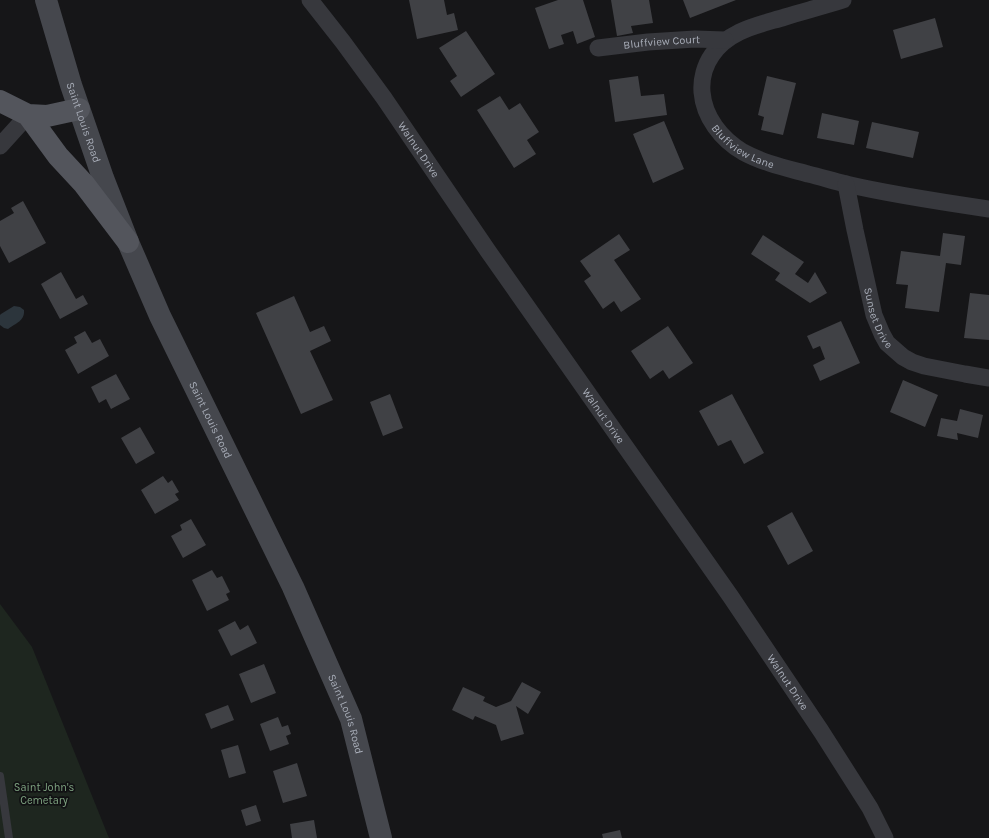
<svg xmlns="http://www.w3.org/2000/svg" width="989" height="838" font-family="Karla,sans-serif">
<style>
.green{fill:#1e261f}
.water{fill:#2c353c}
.building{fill:#404145}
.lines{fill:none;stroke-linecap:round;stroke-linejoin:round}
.lane{stroke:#37383d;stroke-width:8}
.street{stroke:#37383d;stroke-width:17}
.secondary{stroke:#45474d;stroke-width:22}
.primary{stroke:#53555c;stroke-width:22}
.labels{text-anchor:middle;stroke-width:3.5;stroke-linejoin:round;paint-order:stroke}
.street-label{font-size:11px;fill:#a8adb8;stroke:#111113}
.park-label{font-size:11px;fill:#7fa381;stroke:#111113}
</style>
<rect width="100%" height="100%" fill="#161618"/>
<path class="green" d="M0 604 32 647 109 838H0Z"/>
<path class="water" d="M14 306 20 307 24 310C25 321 16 323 8 329L4 328 0 325V315L1 314Z"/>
<path class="building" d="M409 0H444L447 15 454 13 458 30 417 39Z
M558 0H583L595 37 577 44 573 31 561 35 564 44 549 49 535 8Z
M611 0H649L653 23 631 26 633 33 617 36Z
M683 0H736L690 18Z
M935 18 943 47 901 59 893 30Z
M466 31 495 74 461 97 450 81 457 76 439 48Z
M638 76 641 96 664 94 667 115 615 122 609 80Z
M767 76 796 83 783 135 761 130 764 117 758 115Z
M500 96 509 110 520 103 539 132 527 140 536 154 514 168 477 110Z
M822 113 859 121 854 145 817 138Z
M664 121 684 169 653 183 633 134Z
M872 122 919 132 913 158 866 148Z
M23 201 46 243 9 263 0 246V221L14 213 11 208Z
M943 233 965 236 961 265 946 263 939 312 905 308 908 285 896 284 901 251 940 256Z
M619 234 630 250 614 260 641 299 621 312 614 301 603 309 584 281 591 276 580 261Z
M763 235 804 262 795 274 808 283 815 272 827 293 810 303 775 280 780 273 751 254Z
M61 272 76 299 83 295 88 304 60 319 41 284Z
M970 293 989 295V340L964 338Z
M294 296 310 332 324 326 331 341 310 351 333 400 301 414 256 313Z
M841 321 860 363 820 381 813 365 825 359 820 346 813 349 807 336Z
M668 326 693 363 669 379 663 370 650 379 631 351Z
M85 331 92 343 100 339 109 356 78 374 65 350 77 343 74 337Z
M116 374 130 399 111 409 106 399 99 403 91 387Z
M903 380 938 395 925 427 890 412Z
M390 394 403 428 383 436 370 402Z
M732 394 764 453 744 464 731 440 718 446 699 411Z
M960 409 983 415 978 438 957 433 958 440 937 436 941 418 957 421Z
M140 427 155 453 136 464 121 438Z
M163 476 168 483 172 480 179 492 175 494 179 500 155 514 141 490Z
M792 512 813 551 788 565 767 526Z
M191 519 206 545 183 558 171 536 182 530 180 525Z
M212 570 217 578 222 576 230 592 226 594 229 600 207 611 192 580Z
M235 621 240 630 248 625 257 643 231 656 218 630Z
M264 664 276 693 251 703 239 674Z
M522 682 541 692 528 714 516 706 524 734 501 741 496 725 475 716 473 720 452 710 463 687 485 697 483 701 496 707 511 701Z
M228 705 234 720 211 729 205 714Z
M278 717 282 727 288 725 291 734 286 736 289 744 270 751 260 724Z
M238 745 246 773 229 778 221 750Z
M297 763 307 796 283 803 273 771Z
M256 805 261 821 246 826 241 810Z
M314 820 317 838H292L290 824Z
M620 830 622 838H603L602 834Z"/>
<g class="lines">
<path class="lane" d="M0 776 9 838"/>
<g class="street">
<path id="s1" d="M310 0 343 42 384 98 488 251 731 597 821 731 870 808 885 838"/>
<path id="s2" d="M843 0C824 6 805 11 785 17 759 25 729 30 712 55 705 65 701 79 702 92 704 117 721 139 743 152 763 163 786 168 808 174 821 177 833 181 846 184 893 195 941 202 989 209"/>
<path id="s3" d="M598 48 648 42 695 39 725 40"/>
<path d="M0 146 28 115"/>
<path id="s4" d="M846 184 855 230 874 315 882 334 887 343 903 357 912 362 924 366 965 374 989 378"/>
</g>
<path class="secondary" id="s5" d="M46 0 71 85 103 178 128 242 160 316 293 587 351 719 381 838"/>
<path class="primary" d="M0 101 28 115 47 116 79 109
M28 115 58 156 84 184 128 242"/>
</g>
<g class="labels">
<g class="street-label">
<text dy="4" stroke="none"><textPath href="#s3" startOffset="64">Bluffview Court</textPath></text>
<text dy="4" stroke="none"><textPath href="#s5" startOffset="128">Saint Louis Road</textPath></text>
<text dy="4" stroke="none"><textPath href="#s2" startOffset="256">Bluffview Lane</textPath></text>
<text dy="4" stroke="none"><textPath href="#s1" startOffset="185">Walnut Drive</textPath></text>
<text dy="4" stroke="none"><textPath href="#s4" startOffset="138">Sunset Drive</textPath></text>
<text dy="4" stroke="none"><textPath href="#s1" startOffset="509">Walnut Drive</textPath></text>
<text dy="4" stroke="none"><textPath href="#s5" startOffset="452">Saint Louis Road</textPath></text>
<text dy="4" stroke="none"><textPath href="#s1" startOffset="833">Walnut Drive</textPath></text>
<text dy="4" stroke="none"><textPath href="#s5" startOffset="776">Saint Louis Road</textPath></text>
</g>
<g class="park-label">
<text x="44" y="791">Saint John's<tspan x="44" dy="13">Cemetary</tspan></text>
</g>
</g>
</svg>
